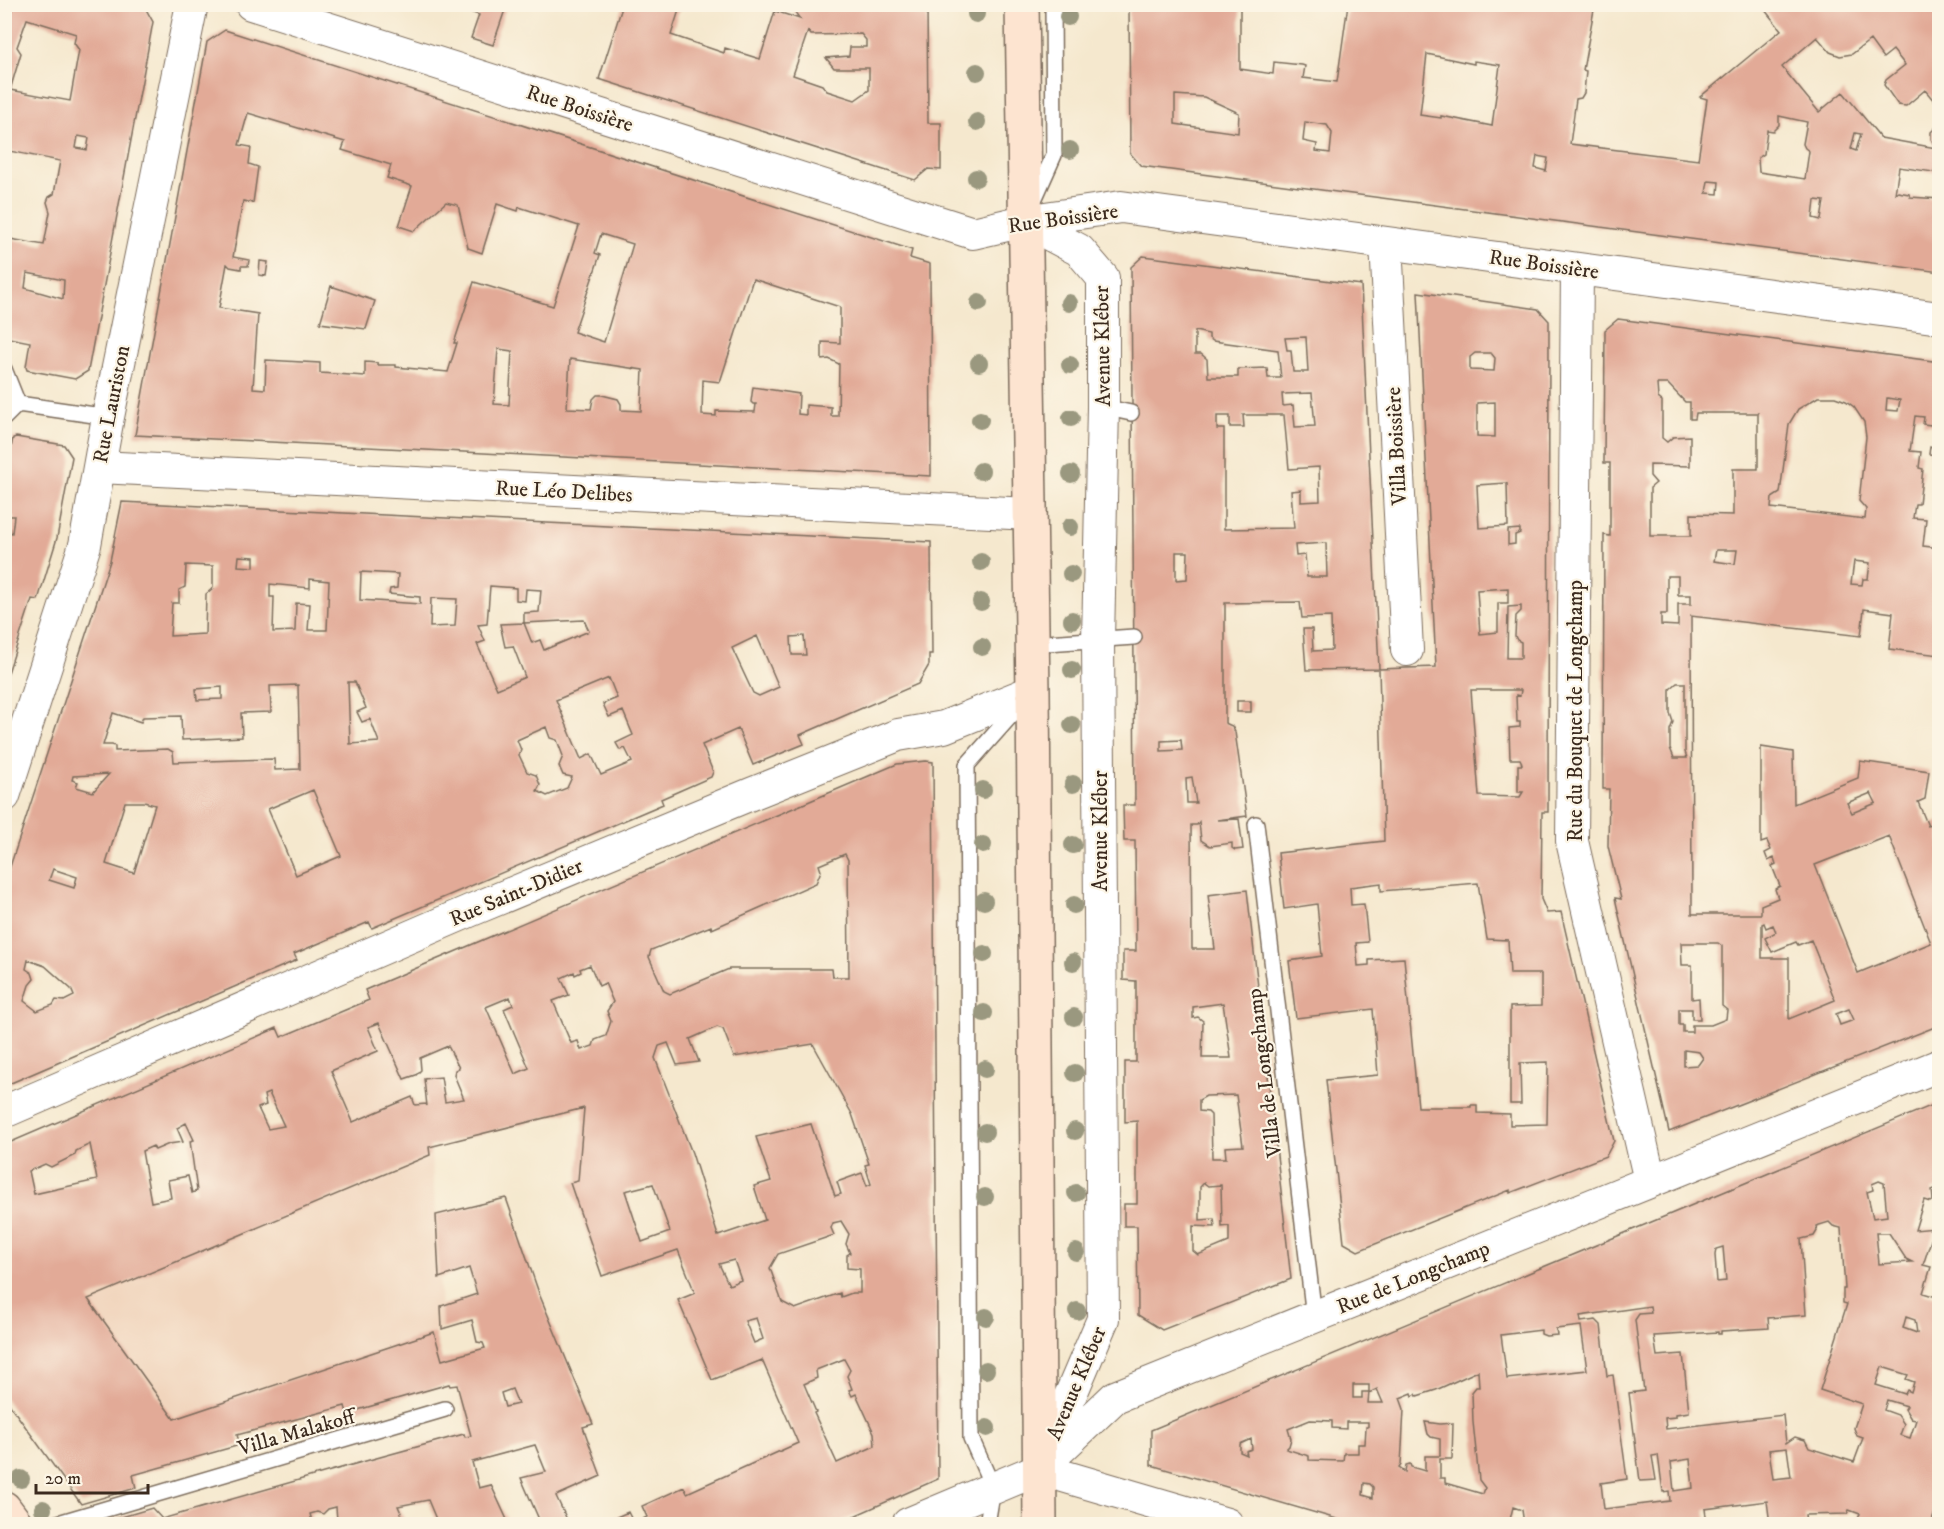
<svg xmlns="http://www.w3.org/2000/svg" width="1944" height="1529" font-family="'IM FELL DW Pica',serif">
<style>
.built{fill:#f1d5bd}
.building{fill:#e2aa97;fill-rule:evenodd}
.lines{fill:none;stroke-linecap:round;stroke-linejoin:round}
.lane-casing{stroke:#7c6c5c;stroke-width:18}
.street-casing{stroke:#7c6c5c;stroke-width:34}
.secondary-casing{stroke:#7c6c5c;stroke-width:36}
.lane{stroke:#fff;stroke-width:15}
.street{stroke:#fff;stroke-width:32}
.secondary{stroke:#fde4d0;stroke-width:33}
.tree{fill:#9a987f}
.labels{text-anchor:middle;stroke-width:4.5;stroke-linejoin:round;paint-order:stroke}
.street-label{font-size:21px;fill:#3b2a1e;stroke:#fcf5e5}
</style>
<rect width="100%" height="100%" fill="#fcf5e5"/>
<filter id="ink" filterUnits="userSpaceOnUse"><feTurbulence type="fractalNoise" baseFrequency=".0167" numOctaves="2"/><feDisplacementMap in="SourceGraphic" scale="12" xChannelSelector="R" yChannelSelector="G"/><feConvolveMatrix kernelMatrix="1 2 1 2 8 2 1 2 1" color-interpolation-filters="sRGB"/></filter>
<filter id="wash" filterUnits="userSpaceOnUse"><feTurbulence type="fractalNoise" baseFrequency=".008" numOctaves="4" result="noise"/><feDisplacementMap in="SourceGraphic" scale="24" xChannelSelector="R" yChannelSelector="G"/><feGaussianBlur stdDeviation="1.35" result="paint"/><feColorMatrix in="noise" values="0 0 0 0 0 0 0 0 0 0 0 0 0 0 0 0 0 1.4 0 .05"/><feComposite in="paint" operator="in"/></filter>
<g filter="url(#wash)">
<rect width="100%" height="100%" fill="#f5e8ce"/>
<path class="built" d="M369 1000 415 1105H427L436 1215 442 1329 174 1419 38 1229 197 1191 190 1141 315 1120 281 1037Z"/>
<g id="blocks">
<path class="building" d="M14 4H143L153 22 88 371 75 379 27 370 26 367 30 342 4 337V238L44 245 50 212 47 202 49 197 54 194 60 161 4 150V13L11 12ZM27 19 76 34 74 43 79 50 70 101 10 90 21 53 17 47ZM78 136 89 138 87 150 76 148ZM27 273 64 280 63 299 25 288Z
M447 4H507L493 45 471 38 479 15Z
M623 4H681L671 35 724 53 725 48 760 59 775 11 800 19 789 4H927L928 123H941V170L928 169 915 180 599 79ZM808 31 811 35 861 34 866 40V47H850L849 56 826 58 834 68H869V90L855 100 827 91 822 85 793 75Z
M1129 4H1240V69L1273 74 1274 62 1302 65 1305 66 1303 78 1337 82 1348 4H1595L1583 70 1586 71 1584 93 1581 98 1576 99 1570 144 1698 160 1707 99 1700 97 1781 30 1760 4H1940V108L1925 90 1906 106 1898 105 1884 85 1886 80 1905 65 1893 50 1883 58 1870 40 1852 54 1840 56 1830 52 1817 37 1782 67 1819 112 1843 92 1881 138 1936 148 1931 139V132L1940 123V173L1899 167 1895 194 1898 192 1909 194 1910 197 1940 199V272L1141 166 1130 153ZM1427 54 1474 64V61L1500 65 1492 126 1441 116V118L1420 115ZM1175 95 1204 97 1239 113 1238 133 1175 124ZM1779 116 1807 122 1803 144 1805 148 1809 151 1805 179 1759 172 1758 158 1764 154 1767 130 1773 131 1779 125ZM1305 122 1327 125 1332 133 1330 153 1316 151 1317 144 1303 141ZM1855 133 1861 134 1856 151 1851 149ZM1537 156 1548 158 1546 171 1535 168ZM1708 181 1719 182 1718 194 1706 193ZM1815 200 1824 201 1821 220 1813 218Z
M225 30 912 250 910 258 930 264 931 476 135 435 207 42ZM248 113 345 142 342 150 391 165 387 178 412 186 399 226 414 231 446 202 458 205 468 248 482 253 497 204 518 211 519 207 579 226 553 306 474 282 454 343H457L448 372 396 367V365H378V363L365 362V376L320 373V363L266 360 265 389 253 388 258 314 219 308 227 264 230 267 241 269V266H248L249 260 233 257 243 201 253 203 258 167 249 164 251 147 239 145ZM601 234 633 244 604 342 574 332 600 255 595 253ZM753 279 840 307V343L822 342V360L829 359 839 364 838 416H831V407L806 405V415L798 414 799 394 753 387 751 402 753 404H756L755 412 716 411V416L702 415 703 380 720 382ZM498 349 512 351 509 405 494 404ZM570 359 643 370 641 411 621 410V404L618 399 602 395H597L593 399 591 409 567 408Z
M1143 256 1361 285 1379 669 1306 670 1303 629H1312L1313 651 1332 650 1331 617 1302 618 1300 602 1225 603V723L1232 726 1235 732 1247 816 1217 820 1239 819 1243 849 1235 850 1232 848V843L1210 846 1201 840 1199 822 1197 825H1191L1192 949H1215L1208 895 1247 890 1291 1279 1162 1330 1138 1315 1137 1226H1124V1204H1137V1121L1125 1122V1062H1136V981L1123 980V951H1136L1135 841H1124L1123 805H1135L1131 267ZM1195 331 1209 334V338L1213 341 1278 350 1281 378H1268L1267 368 1238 369V377H1208L1207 359 1201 354H1195ZM1306 337 1308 372H1293L1291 350H1287L1285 338ZM1312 393 1315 426 1295 427 1293 405 1283 406 1282 394ZM1243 415H1284L1289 469 1319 467 1320 501 1301 502V490L1291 491 1294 528 1224 529V429H1217V416H1230V427H1244ZM1326 543 1327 577H1307L1305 555 1296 556 1295 545ZM1176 552H1188L1187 579 1176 580ZM1181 740 1182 750 1161 751V741ZM1192 777 1196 803H1187L1186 778ZM1223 1003 1231 1058H1202L1203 1021 1198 1017 1193 1018V1007ZM1236 1095 1243 1146 1225 1147 1226 1158H1212L1211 1115 1208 1112 1199 1111V1100L1206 1096ZM1204 1183 1208 1186 1221 1185 1222 1227 1229 1226V1242L1198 1255 1193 1251V1226L1215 1227 1214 1219 1200 1220V1187Z
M260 261 268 262 266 276 259 275Z
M331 286 375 301 366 329 320 323Z
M1418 292 1538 309 1549 321 1548 812H1542L1541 899 1547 913 1561 912 1614 1141 1606 1156 1510 1193V1190L1358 1251 1344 1243 1326 1080 1378 1075 1373 1009 1296 1018 1289 961 1322 956 1317 904 1284 909 1278 853 1384 841 1379 669 1436 667ZM1475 353H1491L1495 358 1494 371 1470 370V357ZM1495 402V437L1477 436V403ZM1507 483 1508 526 1479 528 1477 485ZM1520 529V533L1515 535V544L1508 545V530ZM1508 588V603H1498V632L1480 634 1477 590ZM1521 606V611L1516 616 1515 636 1517 640 1521 642V658H1507L1508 607ZM1471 690H1521L1520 696 1516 695 1517 722H1520V727L1509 728 1510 759H1520L1521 761 1522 765H1518V792H1523L1520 797 1479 796ZM1381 883V891L1478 883 1487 939 1508 940 1510 974H1541V1006L1510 1007V1104H1521L1520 1063 1548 1062 1547 1124 1510 1125V1114L1477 1113V1105H1471V1107H1418L1404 958 1369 960V965L1358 966 1356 943 1368 942 1364 904 1351 905 1350 887Z
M1618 319 1940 362V426L1923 424 1924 417 1915 416 1910 451 1921 452 1919 468 1923 469 1919 504H1915L1913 518 1926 519 1923 546 1940 548V655L1889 649 1893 613 1864 609 1861 636 1691 616 1692 914H1761V905L1778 898 1775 889 1780 886 1772 866 1776 864 1774 858 1768 861 1765 853 1771 850 1767 841 1761 843V747L1793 752 1794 804 1858 778 1860 761 1929 771 1925 799 1918 802 1928 826 1940 821V1025L1669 1132 1615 898 1621 899 1608 846 1609 789H1603L1604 535 1610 536V463H1604L1605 330ZM1657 384H1668L1685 402H1690V419H1695L1696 413H1758V469H1733V515L1691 514V536H1650V488L1656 483 1650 476V465L1690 466V436L1673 437 1667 442 1662 438V401L1658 398ZM1818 397H1835L1846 401 1854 407 1864 422 1866 437 1859 501 1866 509 1865 519 1771 508 1772 498 1780 493 1789 424 1798 409ZM1887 398 1900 400 1898 411 1886 410ZM1716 550H1737L1735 564 1714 561ZM1854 561 1870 563 1868 579H1863L1862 585 1851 584ZM1667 576H1678V595H1691V604H1678V626L1661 625V614H1667ZM1677 683H1685V752L1687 758H1674L1670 748V730L1673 722 1670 713V689ZM1871 793 1876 803 1852 813 1847 803ZM1889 836 1931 943 1858 973 1815 865ZM1764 923 1766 928 1773 925 1776 932 1765 938 1772 952 1796 942 1798 945 1811 940 1835 1000 1789 1019V958H1762V924ZM1681 943H1718L1722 946V1006L1727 1010 1726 1019 1711 1025H1692V1032H1683V1025H1679V1009H1692V1019H1700L1699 998 1692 999V965H1682ZM1849 1009 1854 1020 1840 1025 1836 1014ZM1684 1050 1699 1052 1703 1058 1698 1065 1684 1066Z
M16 437 64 445 72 457 57 538 38 600 32 599 5 682 4 532 12 533 14 516H4V463H8L13 438Z
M1930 447 1940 448V455L1929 454Z
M122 502 931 542 932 654H929V665L918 684 800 735 804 744 753 765 738 729 702 745 713 772 711 777 661 799 663 804 372 928 369 922 294 954 297 960 4 1086V885L110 561ZM239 556 254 557V567L238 566ZM186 565 213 566V588L206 594 205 634 170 636 172 603H179V590L185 587ZM361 572 398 574 397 588 390 589 389 594 420 597V604L360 600ZM310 579 329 581 327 630H308L310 604 296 603 295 631 273 632 274 597H270V584L310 588ZM490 586 516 588V600L525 601 526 589 541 590 539 612 524 613V623L500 624 505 647 513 646 525 677 497 689 477 644 485 641 478 625 487 624ZM431 598 457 599 455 626 430 627ZM584 620 589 631 544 650 540 640 532 643 524 623ZM757 636 779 687 759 696 753 693 732 648ZM804 636 806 655H792L791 637ZM609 678 617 698 603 704 609 717 623 711 633 735 616 743 620 750 625 748 632 762 601 775 591 754 581 759 556 700ZM348 682H355L366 708 357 712 362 722 370 719 379 742 350 744ZM298 685 300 769 275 770 274 759 174 762 173 752 168 749 115 751V746L112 745H103L113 713 141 722 143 717 181 716 182 740 242 737 241 713 271 712 270 686ZM222 687V699L197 700 196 689ZM546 727 550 738 557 740 563 756 559 766 563 775 572 777 567 788 547 796 537 791 540 785 536 775 527 772 519 755 521 750 517 740ZM109 774 93 792 76 787 78 782 72 780 73 776ZM313 790 341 856 296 875 268 809ZM125 802H144L155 805 134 873 106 864ZM53 869 77 877 74 888 49 880ZM28 960 45 966 71 989 74 996 64 1001 56 1000 53 1005 37 1011 24 1001 29 985 34 979 32 973 26 969Z
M1237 701H1251V712H1237Z
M926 761 933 762 938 1479 836 1524H640L639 1521 647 1517 642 1506 684 1487 687 1493 798 1443 762 1360 712 1380 678 1300 695 1293 678 1250 602 1276 570 1183 578 1181 584 1108 429 1147 430 1155 88 1299 174 1419 434 1332 442 1360 485 1348 483 1343 477 1342 472 1320 442 1329 441 1306 477 1294 469 1268 439 1278 436 1215 506 1198 540 1296 593 1424 583 1427 601 1476 556 1496 569 1524H541L521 1478 546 1472 535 1445 472 1462 479 1488 491 1485 509 1524H473L472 1522 466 1524H438L428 1500 398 1506 406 1524H323L337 1520 336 1507 328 1509 323 1514 317 1512 310 1514 313 1524H98L152 1508 162 1519 362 1462 464 1434 465 1437 471 1436 457 1385 450 1386 449 1384 347 1413 345 1406 237 1435 240 1445 133 1475 136 1488 81 1504 4 1397V1145L277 1028 281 1037 350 1008 369 1000 365 990 897 764ZM845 854 848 860 849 977H833L832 969H729L670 994 664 991 649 957 651 950 711 926 712 929 816 883 821 871 819 865ZM590 965 599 986 605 983 613 1002 607 1011 611 1021 606 1036 595 1040 593 1046 581 1050 578 1041 571 1043 553 1001 569 995 561 978 574 972 575 975 581 972 580 969ZM510 997 513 1005 504 1009 529 1068 515 1074 486 1007ZM379 1023 404 1079 416 1075 421 1070 420 1058 448 1046 459 1068 455 1070 454 1075 464 1099 445 1102 441 1077 424 1079 427 1106 426 1104 415 1105 412 1097 353 1122 331 1071 378 1051 368 1027ZM717 1027 723 1029 734 1057 813 1044 852 1114 869 1164 865 1165 871 1184 867 1186 862 1173 837 1182 841 1194 835 1196 811 1124 756 1137 771 1181 754 1186 765 1220 718 1236 692 1153 655 1058 659 1046 668 1043 677 1065 699 1062 690 1039ZM269 1093 284 1126 268 1129 258 1108 266 1105 264 1095ZM186 1123 194 1140 190 1141 197 1191 192 1193 188 1176 168 1180 171 1198 151 1202 142 1151 153 1146 155 1150 169 1144 183 1142 177 1128ZM90 1144 97 1180 34 1194 29 1171 45 1164 51 1167 75 1155 76 1151ZM653 1184 670 1232 642 1242 625 1191ZM841 1221 849 1234 846 1244 850 1253 847 1255V1268L860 1269V1293H852L841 1297 840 1293 795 1309 782 1302 770 1268 778 1254 834 1235 831 1228 833 1223ZM734 1260 741 1280 729 1285 719 1264ZM756 1318 763 1339 754 1343 745 1321ZM844 1359 850 1370 847 1376 852 1389 849 1390 852 1396 856 1394 874 1433 875 1446 837 1463 814 1413 816 1412 804 1384 817 1378 816 1370ZM512 1389 518 1404 505 1407 501 1393Z
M1940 1102V1187L1932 1190 1933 1200 1930 1202 1924 1200 1915 1230 1935 1228 1923 1265 1931 1267 1923 1293 1940 1298V1498L1931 1524H1856L1860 1514 1849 1510 1847 1514 1805 1515 1806 1524H1770L1767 1501 1705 1509 1707 1524H1524L1522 1510 1513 1507 1509 1524H1354L1151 1465V1430ZM1879 1181 1884 1183 1887 1216 1873 1218 1867 1192 1873 1190 1872 1184ZM1829 1222 1833 1226 1841 1228 1845 1289H1843V1303L1847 1304 1820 1390 1862 1404 1854 1428 1857 1436 1863 1438 1854 1462 1809 1448 1805 1440 1795 1437 1786 1443 1783 1415 1666 1429 1665 1418 1676 1417V1414L1689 1412 1683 1354 1657 1356 1654 1336 1718 1332V1334H1721V1331L1769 1328 1768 1318 1806 1315 1801 1239 1814 1236 1817 1231 1816 1226ZM1876 1233H1889L1906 1259 1912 1262 1879 1264ZM1723 1247 1726 1281 1717 1282 1715 1255 1716 1249ZM1650 1306 1651 1313 1639 1314 1635 1320 1644 1391 1629 1393 1640 1481 1656 1480 1652 1456 1658 1455 1663 1492 1669 1491 1670 1501 1604 1509 1601 1483 1627 1479 1613 1375 1607 1376 1601 1325 1596 1320 1581 1322 1580 1316ZM1906 1317 1915 1320 1917 1333 1903 1328ZM1581 1326 1587 1370 1507 1379 1501 1335 1541 1330V1334L1546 1336 1557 1335 1556 1329ZM1882 1367 1908 1375 1906 1379 1914 1382 1911 1392 1907 1390 1905 1394 1876 1385ZM1478 1371 1479 1387H1476L1472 1392 1473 1422 1479 1480 1485 1488 1483 1494 1445 1483V1478H1440V1459H1452L1453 1423 1440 1424 1425 1422 1428 1434 1431 1437 1440 1439V1456H1425V1471L1411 1467 1410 1464 1406 1465 1405 1472 1399 1468 1401 1465 1404 1409 1400 1398 1412 1393 1413 1396 1416 1394 1417 1396 1436 1390ZM1353 1385H1369V1393L1377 1389 1383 1403H1368L1369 1392H1362V1398H1353ZM1887 1400 1907 1406 1905 1409 1911 1419 1916 1420 1910 1438 1900 1435 1904 1424 1898 1415 1884 1410ZM1310 1420 1332 1421V1428L1346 1429V1422H1368V1427H1366L1365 1444H1358V1453H1344L1343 1461 1309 1460V1456L1286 1449 1289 1446 1291 1439 1288 1429ZM1251 1439 1252 1449 1246 1451 1247 1455 1240 1452V1444ZM1787 1448 1791 1477 1773 1479 1769 1450ZM1690 1459 1693 1488 1674 1491 1671 1462ZM1364 1483 1370 1484 1373 1487V1498L1363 1495Z
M628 1512 634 1524H601Z"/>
</g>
</g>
<g filter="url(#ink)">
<use href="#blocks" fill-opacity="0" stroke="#7c6c5c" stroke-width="1.5"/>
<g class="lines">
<g class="lane-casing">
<path id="lane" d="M1033 202 1054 155 1053 4
M4 369 18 404
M18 404 108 417
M1103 407 1131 413
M4 418 18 404
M1032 644 1134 637
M1256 824 1314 1317
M55 1524 445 1409
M987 1524 993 1488 971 1438 967 765 1023 702"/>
</g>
<g class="street-casing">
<path id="street" d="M251 4 973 233 1024 221 1121 207 1940 318
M1024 221 1079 250 1103 278V407L1098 640 1103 1319 1039 1469
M1386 243 1407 650
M1577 269 1572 841 1650 1181
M99 467 1029 514
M4 796 85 545 108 417 192 4
M4 1112 474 909 751 794 898 735 944 727 1033 691
M1039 1469 1227 1524
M908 1524 1039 1469 1115 1397 1940 1065"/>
</g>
<g class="secondary-casing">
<path id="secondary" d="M1022 4 1033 691 1040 1524
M4 1508 16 1524"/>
</g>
<use href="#lane" class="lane"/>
<use href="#street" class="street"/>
<use href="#secondary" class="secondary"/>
</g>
<g class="tree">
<circle cx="976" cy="14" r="9"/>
<circle cx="1068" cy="17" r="9"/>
<circle cx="977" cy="72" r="9"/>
<circle cx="977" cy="122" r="9"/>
<circle cx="1070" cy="150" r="9"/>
<circle cx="976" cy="178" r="9"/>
<circle cx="979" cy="303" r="9"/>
<circle cx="1069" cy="303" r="9"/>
<circle cx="979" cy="363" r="9"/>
<circle cx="1070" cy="365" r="9"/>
<circle cx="1071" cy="418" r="9"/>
<circle cx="980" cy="420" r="9"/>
<circle cx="981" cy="471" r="9"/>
<circle cx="1071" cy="474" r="9"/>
<circle cx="1070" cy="527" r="9"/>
<circle cx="981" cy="562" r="9"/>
<circle cx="1071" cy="574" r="9"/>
<circle cx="981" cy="602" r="9"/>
<circle cx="1072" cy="620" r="9"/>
<circle cx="982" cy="647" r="9"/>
<circle cx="1072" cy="670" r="9"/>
<circle cx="1072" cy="725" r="9"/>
<circle cx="1073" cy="784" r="9"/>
<circle cx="983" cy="790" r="9"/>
<circle cx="983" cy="845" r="9"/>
<circle cx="1073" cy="845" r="9"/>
<circle cx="984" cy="901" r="9"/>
<circle cx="1074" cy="905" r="9"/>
<circle cx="984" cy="954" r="9"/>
<circle cx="1073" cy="962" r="9"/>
<circle cx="984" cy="1013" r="9"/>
<circle cx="1074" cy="1017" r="9"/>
<circle cx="985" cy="1069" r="9"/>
<circle cx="1075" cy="1073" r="9"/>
<circle cx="1075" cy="1131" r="9"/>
<circle cx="985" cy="1132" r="9"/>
<circle cx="1076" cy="1193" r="9"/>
<circle cx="985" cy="1197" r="9"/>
<circle cx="1076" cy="1252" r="9"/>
<circle cx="1077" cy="1311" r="9"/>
<circle cx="986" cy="1317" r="9"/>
<circle cx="986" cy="1370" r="9"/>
<circle cx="987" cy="1428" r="9"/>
<circle cx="21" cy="1479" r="9"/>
<circle cx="43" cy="1509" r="9"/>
</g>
</g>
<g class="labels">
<g class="street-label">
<text transform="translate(580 108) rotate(18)" y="7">Rue Boissière</text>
<text transform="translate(1063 218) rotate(-8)" y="7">Rue Boissière</text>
<text transform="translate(1544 264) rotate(8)" y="7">Rue Boissière</text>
<text transform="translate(1102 346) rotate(-91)" y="7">Avenue Kléber</text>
<text transform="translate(111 404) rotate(-79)" y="7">Rue Lauriston</text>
<text transform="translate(1396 446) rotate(-93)" y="7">Villa Boissière</text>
<text transform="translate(564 491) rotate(3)" y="7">Rue Léo Delibes</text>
<text transform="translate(1575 711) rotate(-90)" y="7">Rue du Bouquet de Longchamp</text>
<text transform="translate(1100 831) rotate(-90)" y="7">Avenue Kléber</text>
<text transform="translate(516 892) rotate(-23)" y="7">Rue Saint-Didier</text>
<text transform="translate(1264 1073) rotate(-97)" y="7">Villa de Longchamp</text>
<text transform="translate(1413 1277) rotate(-22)" y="7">Rue de Longchamp</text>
<text transform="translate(1076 1383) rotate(-67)" y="7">Avenue Kléber</text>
<text transform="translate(296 1432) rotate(-16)" y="7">Villa Malakoff</text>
</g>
</g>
<rect width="1944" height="1529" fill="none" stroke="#fcf5e5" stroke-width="24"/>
<path d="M36 1484v9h112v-9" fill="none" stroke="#3b2a1e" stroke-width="3"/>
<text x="45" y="1484" font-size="18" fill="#3b2a1e" stroke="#fcf5e5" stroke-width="4.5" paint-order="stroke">20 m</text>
</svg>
